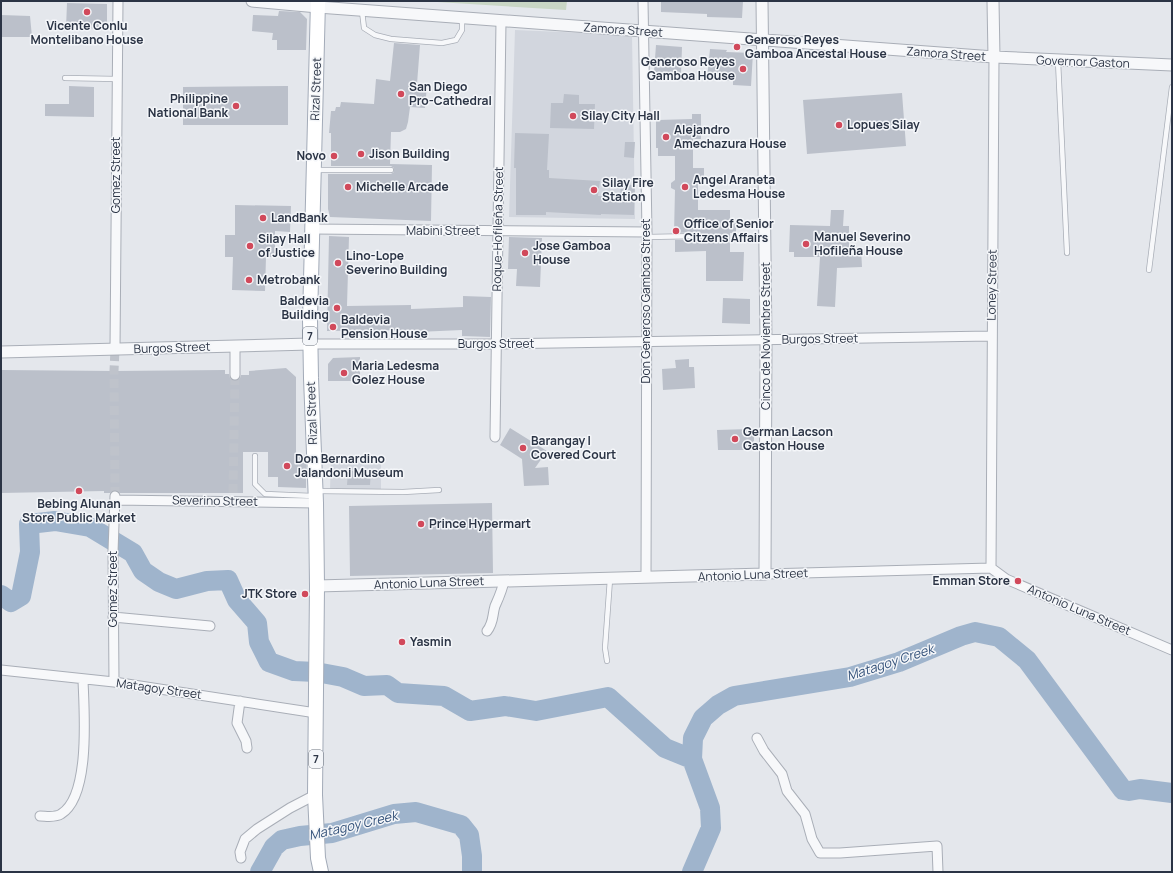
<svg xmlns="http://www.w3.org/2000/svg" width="1173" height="873" font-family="Manrope,sans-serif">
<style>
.built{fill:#d2d6de}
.green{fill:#c9d6c5}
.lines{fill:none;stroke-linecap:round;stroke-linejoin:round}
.river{stroke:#9fb4cc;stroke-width:20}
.building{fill:#bbc0ca}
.minor-tunnel{stroke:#bfc3cb;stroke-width:9;stroke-dasharray:9 4.5;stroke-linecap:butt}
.service-casing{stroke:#a9aeb7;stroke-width:6}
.minor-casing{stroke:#a9aeb7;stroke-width:11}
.tertiary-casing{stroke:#a9aeb7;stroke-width:13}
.primary-casing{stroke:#a3abb8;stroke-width:16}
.service{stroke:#f7f8fa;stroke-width:4.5}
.minor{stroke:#f7f8fa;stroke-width:9}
.tertiary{stroke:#f7f8fa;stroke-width:11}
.primary{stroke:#fff;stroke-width:14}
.poi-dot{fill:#d1495b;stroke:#f4f6f9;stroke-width:1.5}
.labels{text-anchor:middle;stroke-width:3;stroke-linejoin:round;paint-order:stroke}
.shield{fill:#f4f6f9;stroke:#676e7b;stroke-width:1}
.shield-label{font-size:11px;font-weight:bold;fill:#2b3445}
.poi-label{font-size:12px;font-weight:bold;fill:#2b3445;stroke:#f4f6f9;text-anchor:start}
.street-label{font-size:12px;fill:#2b3445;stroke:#f4f6f9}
.water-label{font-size:13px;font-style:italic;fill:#34527a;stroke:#f4f6f9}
</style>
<rect width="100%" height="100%" fill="#e4e7ec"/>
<path class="built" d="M515 30 632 35 635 219 509 217Z
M331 458H381V490H330Z"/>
<path class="green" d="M421 1H567L566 10Z"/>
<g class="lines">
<path class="river" d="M1 595 11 602 21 596 30 552 29 524 55 521 90 527 133 553 143 571 159 582 176 589 207 581 228 580 237 600 257 623 259 642 269 662 294 671 316 672 343 677 364 686 387 685 398 693 444 696 470 711 505 706 536 711 608 697 665 748 692 759
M260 872 274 847 282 840 300 836 332 833 394 814 416 812 461 825 469 835 472 856V872
M692 872 711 828 710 808 692 759 693 738 703 718 718 705 734 696 850 677 899 662 961 636 975 632 999 637 1027 660 1123 790 1129 791 1140 789 1172 793"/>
</g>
<path class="building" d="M661 1H743L742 18 707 17V14L661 12Z
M67 3 107 4V29L66 28Z
M279 11 300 12 307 19 306 50H277V40H272L273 33 252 31 253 15 278 16Z
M1 15 30 16 32 37H1Z
M394 43 420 45 417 84 427 85 425 108 410 107 408 122 406 129 400 132H391L390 164 432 165 431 221 330 217 328 209V174H391L394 172V168L391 166H331V133H329L331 111H335L336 107H340L341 102 374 104 376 79 390 81Z
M656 45 682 47 681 74 654 72Z
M710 49 727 50 726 52 753 53 751 86 733 85V81L707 79Z
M69 86 94 87V117L45 116V104H69Z
M288 86V125H183V87Z
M902 93 906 146 807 154 803 100Z
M564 94 579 95V104H595L594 129 550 128 551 103H563Z
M692 114H701V139H693V168H704V185L698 184V210H730V222H736V233H730V252H744L743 281H706V251L675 252V240H699L702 238 703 236 699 232 674 233 675 190 671 188V183L675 180V156H658V148H656V121H658V120L692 119Z
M515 133 549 134 547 170H549V178L600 181 598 196 620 197 621 185H635L634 215 601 214V215L546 212V215H516V168H514Z
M625 142H635L634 158 624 157Z
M235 205 291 206 290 232 275 231V257H266L265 291 232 290 233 257H225V235H235Z
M831 210H844L843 226H849V249L861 248 862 267 837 268 835 307 817 306 820 257H794V252H789L790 225 830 226Z
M329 236 349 237 347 306 411 305V309L463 307V296L491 297 490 337 462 336V330L417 332 416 330 327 331Z
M509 237 542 238 540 287 516 286 517 269H508Z
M723 298 750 299V324L722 323Z
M360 357V381H328V364L333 358Z
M689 359V367H694L695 388 663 390 662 369 676 368 675 360Z
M286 368 296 377V455H306V488L278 487V477H268V452H243V493H120L115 490 110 493H104V491L1 493V370L114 371 225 370V374H229L230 378 235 381 240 378 241 375H249V371Z
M510 428 547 451 535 468 548 467 549 485 524 486 522 459 500 445Z
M749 429V433L754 436V441L749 444V450H718L717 430Z
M348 471H371L370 485H347Z
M492 503 493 573 350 576 349 506Z"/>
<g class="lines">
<path class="minor-tunnel" d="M233 493 235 375
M115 496 114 371 115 349"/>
<g class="service-casing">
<path id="service" d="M362 11 364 28 375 35 391 39 442 43 456 40 462 30V17
M1058 61 1067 253
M65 78 117 79
M315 170H391
M647 237 699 236
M1149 270 1172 87
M255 456V484L265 494 313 496
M317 491 403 492 439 490
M607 661 605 648 610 579"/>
</g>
<g class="minor-casing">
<path id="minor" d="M643 1 647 232 646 577
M312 229 647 232
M310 344H497L991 336
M115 349 118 1
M235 375V346
M495 437 501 21
M115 500 316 503
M991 568 994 57
M765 574 991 568 1006 579 1172 650
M113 617 210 626
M487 631C494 622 492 616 495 606 499 597 502 591 504 581
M1 670 114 682 316 713
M114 682 113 552 115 496
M240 701 237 723 246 741 247 748
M757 738 764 751 782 774 787 791 805 814 812 839 820 853H840L937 846 938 872
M40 816C46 816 55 818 61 814 91 796 84 710 83 680
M241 858 240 852 245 839 257 829 290 808 315 795"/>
</g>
<g class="tertiary-casing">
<path id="tertiary" d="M252 1 318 7 994 57 1172 65
M993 1 994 57
M1 352 310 344
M317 586 765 574 766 340 762 1"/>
</g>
<g class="primary-casing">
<path id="primary" d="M318 1 310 320 311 378 316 503 317 586 315 795 318 858 321 872"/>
</g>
<use href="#service" class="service"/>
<use href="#minor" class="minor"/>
<use href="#tertiary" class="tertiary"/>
<use href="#primary" class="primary"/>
</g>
<g class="poi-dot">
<circle cx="87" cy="12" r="4"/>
<circle cx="737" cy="47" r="4"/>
<circle cx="743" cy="69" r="4"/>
<circle cx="401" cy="94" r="4"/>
<circle cx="236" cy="106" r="4"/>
<circle cx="573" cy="116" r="4"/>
<circle cx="839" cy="125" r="4"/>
<circle cx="666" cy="137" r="4"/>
<circle cx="361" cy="154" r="4"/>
<circle cx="334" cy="156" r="4"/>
<circle cx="348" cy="187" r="4"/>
<circle cx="685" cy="187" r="4"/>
<circle cx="594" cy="190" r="4"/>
<circle cx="263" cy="218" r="4"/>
<circle cx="676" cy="231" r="4"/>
<circle cx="806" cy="244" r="4"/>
<circle cx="250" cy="246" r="4"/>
<circle cx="525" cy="253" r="4"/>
<circle cx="338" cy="263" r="4"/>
<circle cx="249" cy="280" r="4"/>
<circle cx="337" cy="308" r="4"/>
<circle cx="333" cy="327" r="4"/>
<circle cx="344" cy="373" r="4"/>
<circle cx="735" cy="439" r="4"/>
<circle cx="523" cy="448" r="4"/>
<circle cx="287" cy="466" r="4"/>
<circle cx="79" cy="491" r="4"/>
<circle cx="421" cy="524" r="4"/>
<circle cx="1018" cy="581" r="4"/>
<circle cx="305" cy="594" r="4"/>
<circle cx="402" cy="642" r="4"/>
</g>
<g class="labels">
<g class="shield">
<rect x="303" y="327" width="14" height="18" rx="3"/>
<rect x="309" y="750" width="14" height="18" rx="3"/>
</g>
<g class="shield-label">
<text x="310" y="340">7</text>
<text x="316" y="763">7</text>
</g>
<g class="poi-label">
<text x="87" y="30" text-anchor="middle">Vicente Conlu<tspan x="87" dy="14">Montelibano House</tspan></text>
<text x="745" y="44">Generoso Reyes<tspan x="745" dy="14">Gamboa Ancestal House</tspan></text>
<text x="735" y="66" text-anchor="end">Generoso Reyes<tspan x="735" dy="14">Gamboa House</tspan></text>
<text x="409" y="91">San Diego<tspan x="409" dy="14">Pro-Cathedral</tspan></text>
<text x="228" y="103" text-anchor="end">Philippine<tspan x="228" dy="14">National Bank</tspan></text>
<text x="581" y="120">Silay City Hall</text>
<text x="847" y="129">Lopues Silay</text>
<text x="674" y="134">Alejandro<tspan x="674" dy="14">Amechazura House</tspan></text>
<text x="369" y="158">Jison Building</text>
<text x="326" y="160" text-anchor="end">Novo</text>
<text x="693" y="184">Angel Araneta<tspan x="693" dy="14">Ledesma House</tspan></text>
<text x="602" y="187">Silay Fire<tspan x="602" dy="14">Station</tspan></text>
<text x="356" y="191">Michelle Arcade</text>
<text x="271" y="222">LandBank</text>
<text x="684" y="228">Office of Senior<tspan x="684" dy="14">Citzens Affairs</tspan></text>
<text x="814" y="241">Manuel Severino<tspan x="814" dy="14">Hofileña House</tspan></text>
<text x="258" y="243">Silay Hall<tspan x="258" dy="14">of Justice</tspan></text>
<text x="533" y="250">Jose Gamboa<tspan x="533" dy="14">House</tspan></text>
<text x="346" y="260">Lino-Lope<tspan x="346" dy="14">Severino Building</tspan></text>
<text x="257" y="284">Metrobank</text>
<text x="329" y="305" text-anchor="end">Baldevia<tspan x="329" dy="14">Building</tspan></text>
<text x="341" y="324">Baldevia<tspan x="341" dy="14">Pension House</tspan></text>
<text x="352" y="370">Maria Ledesma<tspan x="352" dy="14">Golez House</tspan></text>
<text x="743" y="436">German Lacson<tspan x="743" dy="14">Gaston House</tspan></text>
<text x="531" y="445">Barangay I<tspan x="531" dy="14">Covered Court</tspan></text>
<text x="295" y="463">Don Bernardino<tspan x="295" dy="14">Jalandoni Museum</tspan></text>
<text x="79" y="508" text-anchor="middle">Bebing Alunan<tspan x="79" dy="14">Store Public Market</tspan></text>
<text x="429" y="528">Prince Hypermart</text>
<text x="1010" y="585" text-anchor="end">Emman Store</text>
<text x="297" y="598" text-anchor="end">JTK Store</text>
<text x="410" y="646">Yasmin</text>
</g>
<g class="street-label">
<text transform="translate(623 30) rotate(4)" y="4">Zamora Street</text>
<text transform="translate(946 54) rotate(4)" y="4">Zamora Street</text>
<text transform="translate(1083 62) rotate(2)" y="4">Governor Gaston</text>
<text transform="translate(316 89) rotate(-88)" y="4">Rizal Street</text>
<text transform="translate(116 175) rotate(-90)" y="4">Gomez Street</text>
<text transform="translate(498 229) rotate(-89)" y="4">Roque-Hofileña Street</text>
<text x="443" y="235">Mabini Street</text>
<text transform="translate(992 285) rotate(-89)" y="4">Loney Street</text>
<text transform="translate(646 301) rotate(-90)" y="4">Don Generoso Gamboa Street</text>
<text transform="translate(766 336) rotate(-90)" y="4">Cinco de Noviembre Street</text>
<text transform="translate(820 339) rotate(-1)" y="4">Burgos Street</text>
<text x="496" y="348">Burgos Street</text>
<text transform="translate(172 348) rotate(-2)" y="4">Burgos Street</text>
<text transform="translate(312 413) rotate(-92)" y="4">Rizal Street</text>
<text transform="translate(215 501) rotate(1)" y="4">Severino Street</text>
<text transform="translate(753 575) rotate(-2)" y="4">Antonio Luna Street</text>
<text transform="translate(429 583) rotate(-2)" y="4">Antonio Luna Street</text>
<text transform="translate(113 589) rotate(-90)" y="4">Gomez Street</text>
<text transform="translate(1079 610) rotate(23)" y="4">Antonio Luna Street</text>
<text transform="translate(159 689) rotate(8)" y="4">Matagoy Street</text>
</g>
<g class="water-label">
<text transform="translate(890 662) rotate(-18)" y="5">Matagoy Creek</text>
<text transform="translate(353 825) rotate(-13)" y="5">Matagoy Creek</text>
</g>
</g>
<rect width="1173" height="873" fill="none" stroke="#2b3445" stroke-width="4"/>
</svg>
